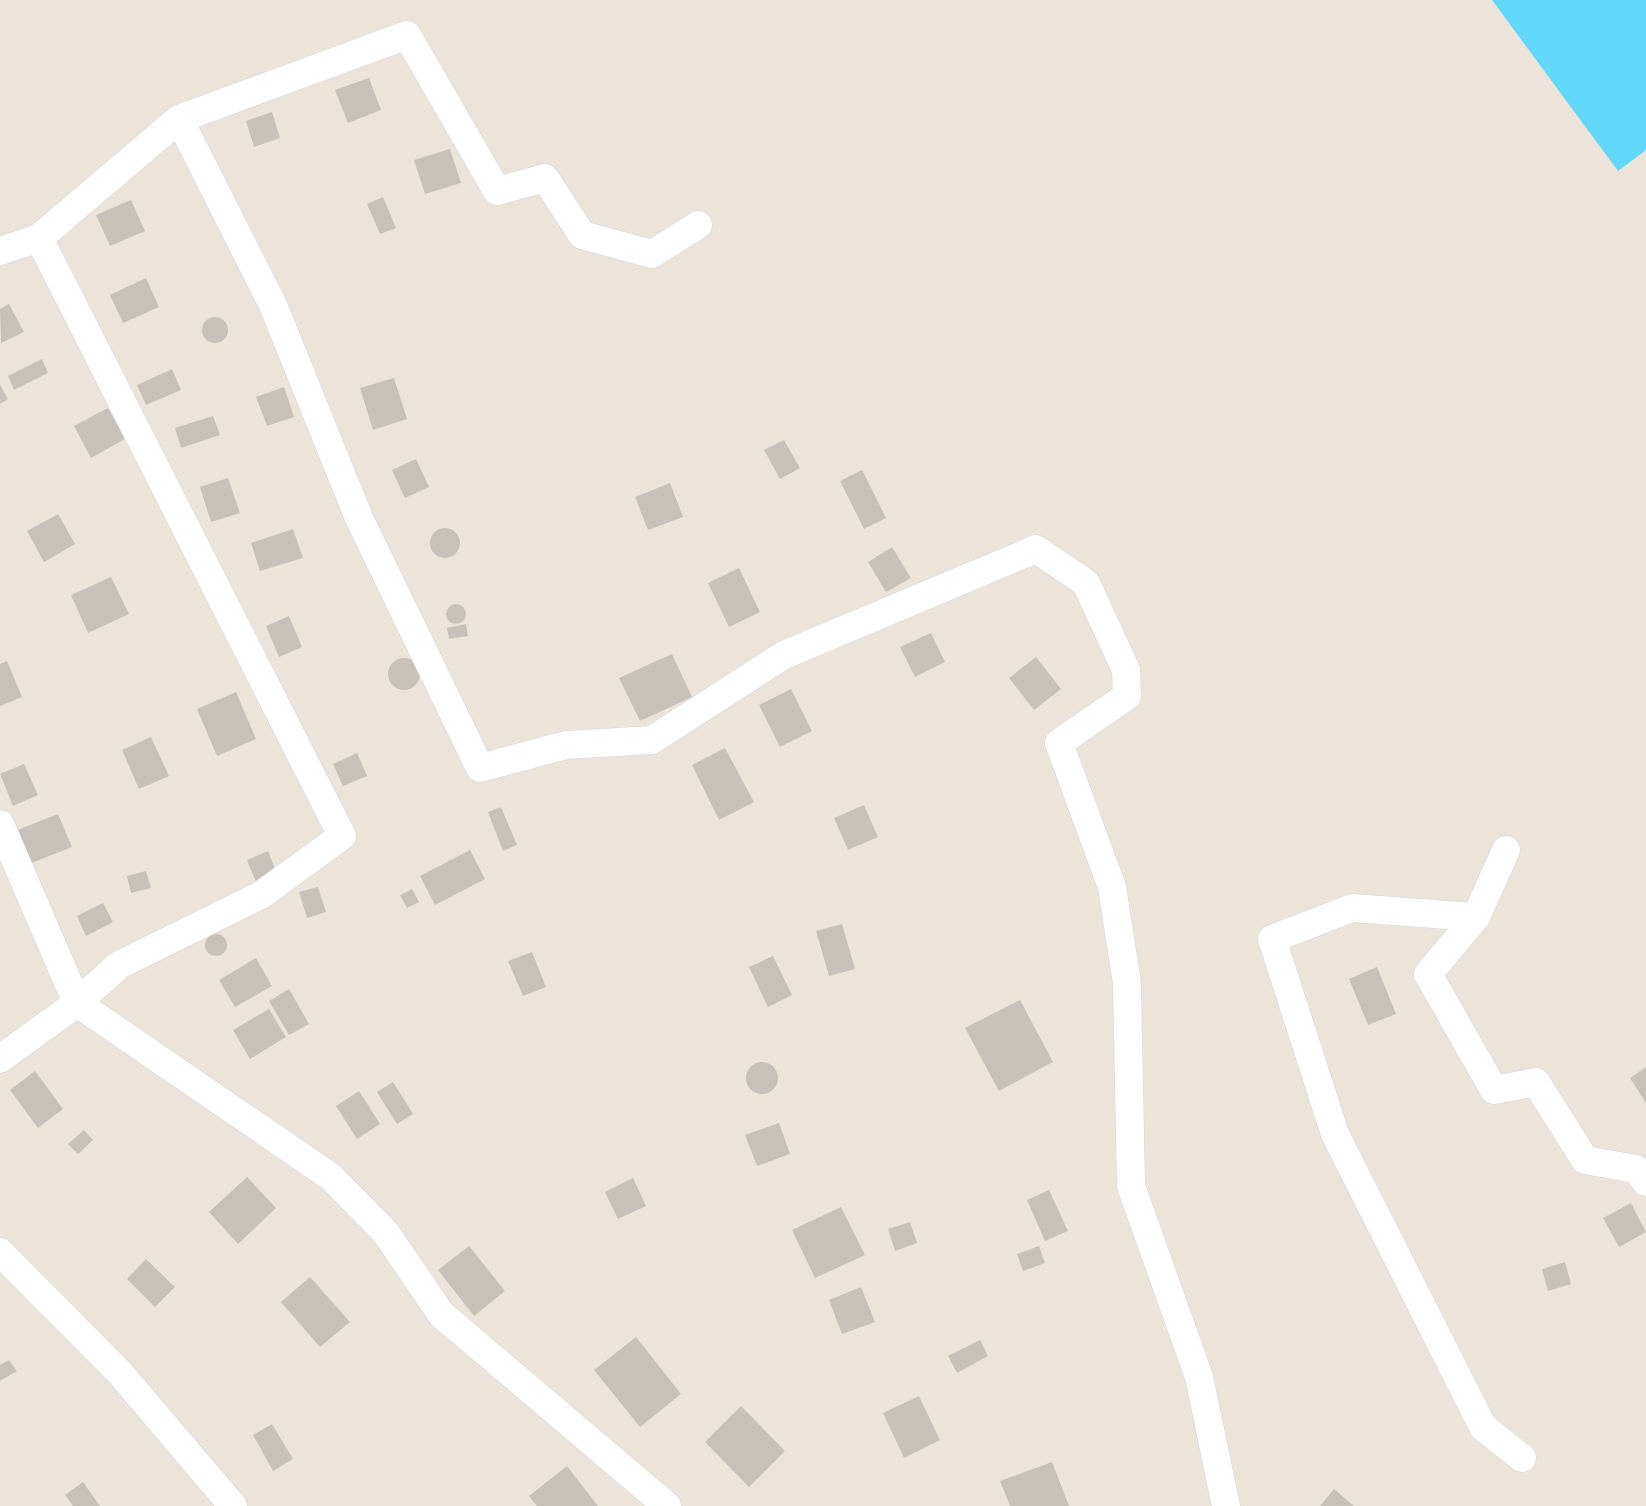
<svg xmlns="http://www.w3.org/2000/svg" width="1646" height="1506" font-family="Helvetica,sans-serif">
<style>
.water{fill:#61d8fa}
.building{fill:#c8c1b9}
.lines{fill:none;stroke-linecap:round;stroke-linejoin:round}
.minor-casing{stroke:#ced3e4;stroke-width:29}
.minor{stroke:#fff;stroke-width:28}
</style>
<rect width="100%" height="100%" fill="#ede4d9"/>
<path class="water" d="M1492 0H1646V150L1618 171Z"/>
<path class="building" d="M369 78 381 110 348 123 335 90Z
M272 112 280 138 254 147 246 121Z
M450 149 461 183 425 194 414 160Z
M383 197 396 228 380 234 367 204Z
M131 200 145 231 110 246 96 215Z
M146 278 159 307 123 323 110 295Z
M9 304 24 332 1 343 0 309Z
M202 330a13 13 0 1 1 26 0a13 13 0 1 1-26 0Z
M42 359 48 373 14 390 8 376Z
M172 369 181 390 146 405 137 385Z
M394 378 407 419 373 430 360 388Z
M0 385 8 399 0 404Z
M284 387 294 417 267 426 256 397Z
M108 408 125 439 91 458 74 426Z
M213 416 220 435 181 448 175 428Z
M784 440 800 468 780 479 764 450Z
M416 459 429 487 405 498 392 470Z
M862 470 886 518 864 529 840 481Z
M228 478 240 513 211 522 200 487Z
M670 483 683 517 648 530 635 497Z
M58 514 75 544 44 562 27 531Z
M430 543a15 15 0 1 1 30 0a15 15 0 1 1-30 0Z
M293 529 303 558 260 571 251 543Z
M892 547 911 578 886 592 868 562Z
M739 568 760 612 729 627 708 583Z
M111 577 129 614 88 633 71 595Z
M446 614a10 10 0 1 1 20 0a10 10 0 1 1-20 0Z
M289 616 302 647 279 657 266 626Z
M466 624 468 636 449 639 447 628Z
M931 633 945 662 915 677 900 647Z
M672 654 692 697 640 721 619 678Z
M1036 657 1061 689 1034 710 1009 678Z
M388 674a16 16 0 1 1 32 0a16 16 0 1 1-32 0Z
M7 661 22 697 0 706V664Z
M791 689 812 731 780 747 759 705Z
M236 692 256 739 217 756 197 709Z
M151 737 169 776 139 789 122 750Z
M725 748 754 802 719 820 692 765Z
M357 753 367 776 343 786 333 764Z
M24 764 38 795 13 806 0 774Z
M864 805 878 837 848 850 834 818Z
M501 807 517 845 503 851 488 812Z
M58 814 72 847 29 864 15 831Z
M470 850 485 879 435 905 420 876Z
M268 851 277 874 256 882 247 860Z
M146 871 151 888 131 893 127 876Z
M318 887 326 912 307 918 299 892Z
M412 889 419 902 407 908 400 895Z
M103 903 113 922 86 936 77 916Z
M842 924 855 969 829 976 816 931Z
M205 945a11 11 0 1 1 22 0a11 11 0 1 1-22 0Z
M532 952 546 987 523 996 508 961Z
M773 956 792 995 768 1007 749 967Z
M256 958 272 986 235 1007 219 980Z
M1377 967 1396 1014 1368 1025 1349 979Z
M289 989 309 1024 289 1035 269 1001Z
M1020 1000 1053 1062 999 1091 965 1028Z
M269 1009 286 1037 250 1059 233 1030Z
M746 1078a16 16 0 1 1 32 0a16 16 0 1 1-32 0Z
M1646 1067V1103L1630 1078Z
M35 1071 63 1109 38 1128 10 1090Z
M393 1082 413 1114 397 1124 377 1092Z
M359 1091 380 1124 357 1139 336 1106Z
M779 1123 790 1154 757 1166 745 1135Z
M84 1130 93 1140 78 1154 68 1144Z
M247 1177 276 1208 238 1244 209 1212Z
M633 1178 646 1206 618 1219 605 1192Z
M1049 1190 1068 1231 1045 1241 1027 1200Z
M1631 1203 1646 1232 1619 1247 1603 1218Z
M841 1207 865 1255 815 1278 792 1230Z
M910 1222 917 1243 895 1251 888 1229Z
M469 1246 505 1291 474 1316 438 1270Z
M1039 1246 1045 1263 1023 1271 1017 1254Z
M146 1259 175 1287 155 1307 127 1279Z
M1565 1262 1571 1284 1548 1291 1542 1269Z
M310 1277 350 1322 320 1347 281 1302Z
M861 1287 875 1322 842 1334 829 1300Z
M636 1337 681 1394 640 1427 594 1370Z
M980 1340 988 1356 957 1373 948 1356Z
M9 1360 17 1371 0 1381V1365Z
M919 1396 940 1440 904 1458 883 1413Z
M741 1406 785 1451 749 1487 705 1442Z
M272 1424 293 1459 273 1471 253 1435Z
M1052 1462 1069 1506H1010L1000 1481Z
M567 1466 598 1506H537L529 1496Z
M83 1482 100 1506H73L65 1495Z
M1334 1489 1354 1506H1320Z"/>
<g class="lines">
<g class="minor-casing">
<path id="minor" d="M179 119 273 305 359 518 480 768 566 745 652 740 784 655 1036 549 1086 583 1126 670 1127 696 1059 743 1112 887 1127 983 1131 1186 1199 1377 1226 1506
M0 251 39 238 179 119 407 35 497 191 545 178 582 235 652 254 698 225
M0 824 77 1003 331 1177 386 1233 441 1314 667 1506
M1506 850 1476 917 1428 974 1494 1090 1536 1082 1585 1160 1636 1169 1646 1182
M1476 917 1352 908 1272 939 1335 1134 1483 1427 1522 1458
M0 1059 77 1003 119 965 261 895 342 836 39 238
M0 1252 120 1373 233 1506"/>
</g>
<use href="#minor" class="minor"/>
</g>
</svg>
